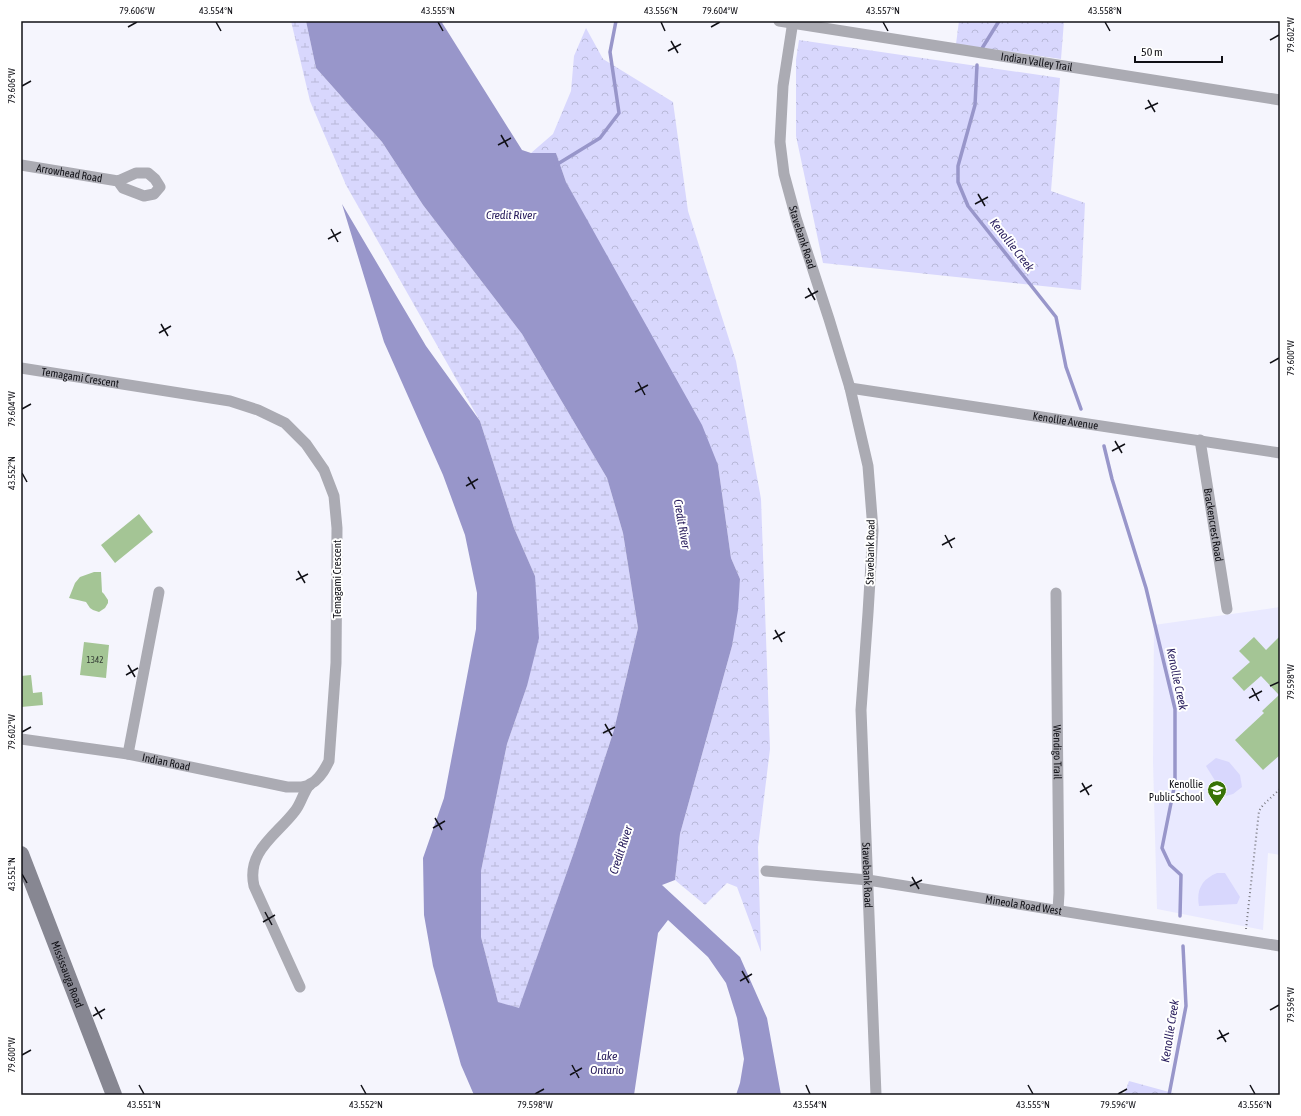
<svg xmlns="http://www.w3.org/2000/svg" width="1301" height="1116" font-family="'Asap Condensed',sans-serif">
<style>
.built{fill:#e9e9ff}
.forest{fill:url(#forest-crowns)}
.wetland{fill:url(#wetland-marsh)}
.green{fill:#d8d7fd}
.water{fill:#9896ca}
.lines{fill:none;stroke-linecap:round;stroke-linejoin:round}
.stream{stroke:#9896ca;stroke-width:3.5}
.building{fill:#a4c595}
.path{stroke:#77777e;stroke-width:2;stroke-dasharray:1 3;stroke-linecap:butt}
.street{stroke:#ababb3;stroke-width:11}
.secondary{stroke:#878792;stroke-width:16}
.ticks{fill:none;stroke:#101016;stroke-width:1.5}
.labels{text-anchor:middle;stroke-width:4;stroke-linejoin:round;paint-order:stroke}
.number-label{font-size:9px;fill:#353d36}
.street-label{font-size:11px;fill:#101016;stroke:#fff}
.poi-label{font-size:11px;fill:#101016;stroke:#fff;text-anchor:end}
.water-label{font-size:12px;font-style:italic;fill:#2b205f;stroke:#fff}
.neatline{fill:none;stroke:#101016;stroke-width:1.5}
.ticks-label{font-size:10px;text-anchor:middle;fill:#101016}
</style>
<defs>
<pattern id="forest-crowns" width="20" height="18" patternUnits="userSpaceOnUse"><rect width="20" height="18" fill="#d8d7fd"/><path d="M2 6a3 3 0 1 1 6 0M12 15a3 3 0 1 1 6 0" fill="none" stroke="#b8b8d8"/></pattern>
<pattern id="wetland-marsh" width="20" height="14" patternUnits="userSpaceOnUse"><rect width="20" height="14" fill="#d8d7fd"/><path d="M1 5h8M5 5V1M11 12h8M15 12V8" fill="none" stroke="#b8b8d8"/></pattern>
</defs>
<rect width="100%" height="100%" fill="#f5f5fd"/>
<path class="built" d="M1280 607V855L1268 853 1263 930 1157 909 1153 762 1154 625Z"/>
<path class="forest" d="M959 21H1064L1061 59 956 44Z
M586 28 603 59 673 102 688 211 736 361 761 499 770 749 758 847 761 952 737 887 727 883 705 905 675 880 680 834 732 646 740 579 731 558 718 465 566 182 556 153H531L553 134 571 91 574 56Z
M799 40 1060 78 1051 191 1085 203 1081 290 823 263 796 136V60Z
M1129 1081 1180 1095H1124Z"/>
<path class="wetland" d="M291 21H306L316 68 382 142 423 205 522 334 607 478 623 533 638 628 614 730 574 852 519 1009 498 1002 481 937V871L507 744 527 686 535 576 514 528 480 421 346 185 310 101Z"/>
<path class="green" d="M1216 758 1229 762 1240 775 1242 787 1233 794 1226 796 1222 792 1206 766Z
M1217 873H1225L1240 897 1237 904 1199 906C1196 890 1202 879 1217 873Z"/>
<path class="water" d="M306 21H441L522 150 531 153H556L566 182 702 425 718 465 731 558 740 579 738 610 732 646 680 834 675 880 662 885 740 957 767 1018 781 1095H736L740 1083 744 1059 737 1018 726 983 708 957 668 920 658 933 634 1095H474L461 1065 433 966 424 915 423 858 444 798 476 629 477 593 465 535 443 475 384 342 342 204 426 346 480 421 514 528 535 576 539 638 527 686 507 744 481 871V937L498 1002 519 1008 574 852 614 730 638 628 623 533 607 478 522 334 423 205 382 142 316 68Z"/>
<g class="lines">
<path class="stream" d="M981 50 999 21
M977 65 975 105 958 166V182L968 206 1056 317 1066 367 1081 409
M556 165 600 138 619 113 610 52 616 21
M1104 446 1112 479 1146 588 1175 709V783L1162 848 1170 865 1181 875 1180 916
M1169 1095 1186 1006 1183 946"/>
</g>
<path class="building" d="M139 514 153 532 115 563 101 545Z
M94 572H101L102 592 104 594 108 600V603L105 608 99 612 93 610 90 608 86 602 69 598 75 583 80 577Z
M1280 636V755L1263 770 1235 740 1264 713 1262 711 1279 695 1261 676 1244 691 1232 678 1250 662 1239 651 1254 637 1266 650Z
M84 642 109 645 106 678 80 675Z
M31 675 33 693 42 692 43 705 21 707V676Z"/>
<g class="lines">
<path class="path" d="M1246 929 1259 811 1263 805 1280 789"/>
<g class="street">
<path id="s1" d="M779 21 1280 100"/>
<path id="s2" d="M793 21 783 86 780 142 784 174 796 218 829 319 850 388 868 466 873 530 868 613 861 710 876 1095"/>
<path id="s3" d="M21 165 118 181 136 173H148L155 179 160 187 154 194 144 196 123 188 118 181"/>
<path id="s4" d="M21 368 230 401 258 410 285 423 306 444 324 470 334 496 337 528 336 663 329 761C325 769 322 775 315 781 314 782 312 783 310 784 304 790 301 804 295 811 277 835 246 851 254 886L300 987"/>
<path id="s5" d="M850 388 1280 453"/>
<path id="s6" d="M1200 440 1227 609"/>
<path id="s7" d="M1056 593 1059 893 1058 910"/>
<path id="s8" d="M21 739 128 754 287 787H301L310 785"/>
<path d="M128 754 159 592"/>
<path id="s9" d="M766 871 868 880 1280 946"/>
</g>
<path class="secondary" id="s10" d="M21 854 114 1095"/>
</g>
<path class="ticks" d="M216 22 221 31M438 22 443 31M661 22 665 31M883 22 888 31M1105 22 1110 31M128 27 137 22M711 27 720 22M1270 40 1279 35M671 41 678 53M668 51 681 44M22 86 31 81M1148 100 1155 112M1145 109 1158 103M501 135 508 147M498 145 511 138M978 194 985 206M975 204 988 197M331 229 338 242M328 239 341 232M808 288 815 300M805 298 818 291M161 324 168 336M159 333 171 326M1270 363 1279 358M638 382 645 395M635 392 648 385M22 409 31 404M1115 441 1122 453M1112 451 1125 444M22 473 27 482M468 477 475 489M466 486 478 479M945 535 952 548M942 545 955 538M298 571 305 583M296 580 308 574M775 630 782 642M773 639 785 632M128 665 135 677M126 675 138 668M1270 686 1279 682M1252 688 1259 701M1249 698 1262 691M605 724 612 736M22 732 31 727M603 733 615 727M1082 783 1089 795M1080 792 1092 785M435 818 442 830M433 828 445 821M22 874 27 883M912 877 919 889M910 886 922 880M265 912 272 925M263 922 275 915M742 971 749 983M740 981 752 974M95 1007 102 1019M1270 1010 1279 1005M93 1016 105 1009M1219 1030 1226 1042M1217 1039 1229 1033M22 1055 31 1050M572 1065 579 1078M570 1075 582 1068M139 1085 144 1094M361 1085 366 1094M806 1085 810 1094M1028 1085 1033 1094M1250 1085 1255 1094M535 1094 544 1089M1118 1094 1127 1089"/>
<defs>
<g id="school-pin" transform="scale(1)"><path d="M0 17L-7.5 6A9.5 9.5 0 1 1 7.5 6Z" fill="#387307" stroke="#fff"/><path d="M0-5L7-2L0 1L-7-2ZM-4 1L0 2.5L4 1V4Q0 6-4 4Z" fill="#fff"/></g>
</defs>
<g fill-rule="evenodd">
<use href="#school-pin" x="1217" y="790"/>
</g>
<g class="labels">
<g class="number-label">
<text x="95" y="663">1342</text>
</g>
<g class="street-label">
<text dy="4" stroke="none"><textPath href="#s1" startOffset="261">Indian Valley Trail</textPath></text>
<text dy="4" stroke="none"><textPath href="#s3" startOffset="49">Arrowhead Road</textPath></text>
<text dy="4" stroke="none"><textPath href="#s2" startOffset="220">Stavebank Road</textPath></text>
<text dy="4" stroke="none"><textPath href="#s4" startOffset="60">Temagami Crescent</textPath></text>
<text dy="4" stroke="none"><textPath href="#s5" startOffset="218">Kenollie Avenue</textPath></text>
<text dy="4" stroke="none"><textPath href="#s6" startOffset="86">Brackencrest Road</textPath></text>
<text transform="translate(870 552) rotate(-89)" y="4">Stavebank Road</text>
<text transform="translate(337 579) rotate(-90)" y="4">Temagami Crescent</text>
<text dy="4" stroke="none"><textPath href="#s7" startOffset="159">Wendigo Trail</textPath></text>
<text dy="4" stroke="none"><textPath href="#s8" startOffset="147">Indian Road</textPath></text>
<text dy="4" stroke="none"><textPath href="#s2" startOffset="868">Stavebank Road</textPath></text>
<text dy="4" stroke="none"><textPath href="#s9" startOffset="260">Mineola Road West</textPath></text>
<text dy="4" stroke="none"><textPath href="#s10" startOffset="129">Mississauga Road</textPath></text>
</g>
<g class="poi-label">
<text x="1203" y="788">Kenollie<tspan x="1203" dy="13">Public School</tspan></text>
</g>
<g class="water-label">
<text x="511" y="219">Credit River</text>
<text transform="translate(1012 245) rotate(52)" y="4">Kenollie Creek</text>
<text transform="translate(682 524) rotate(80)" y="4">Credit River</text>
<text transform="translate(1177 679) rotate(78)" y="4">Kenollie Creek</text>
<text transform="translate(621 850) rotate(-72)" y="4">Credit River</text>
<text transform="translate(1170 1031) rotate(-81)" y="4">Kenollie Creek</text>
<text x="607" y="1060">Lake<tspan x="607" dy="14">Ontario</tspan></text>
</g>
</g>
<rect width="1301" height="1116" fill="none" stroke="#ffffff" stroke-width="44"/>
<path d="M1135 56v6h87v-6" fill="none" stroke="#101016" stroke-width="2"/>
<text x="1141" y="56" font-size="12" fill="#101016" stroke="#ffffff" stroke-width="3" paint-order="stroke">50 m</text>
<rect x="22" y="22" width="1257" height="1072" class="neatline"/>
<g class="ticks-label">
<text x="137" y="14">79.606°W</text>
<text x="216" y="14">43.554°N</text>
<text x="438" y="14">43.555°N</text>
<text x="661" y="14">43.556°N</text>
<text x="720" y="14">79.604°W</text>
<text x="883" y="14">43.557°N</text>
<text x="1105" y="14">43.558°N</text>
<text transform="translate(1290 35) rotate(-90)" y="4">79.602°W</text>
<text transform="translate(11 86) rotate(-90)" y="4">79.606°W</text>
<text transform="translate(1290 358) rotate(-90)" y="4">79.600°W</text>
<text transform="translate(11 409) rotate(-90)" y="4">79.604°W</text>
<text transform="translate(11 473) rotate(-90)" y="4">43.552°N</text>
<text transform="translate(1290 682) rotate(-90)" y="4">79.598°W</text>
<text transform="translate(11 732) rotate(-90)" y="4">79.602°W</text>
<text transform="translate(11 874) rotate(-90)" y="4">43.551°N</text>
<text transform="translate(1290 1005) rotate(-90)" y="4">79.596°W</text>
<text transform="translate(11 1055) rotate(-90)" y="4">79.600°W</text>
<text x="144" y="1108">43.551°N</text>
<text x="366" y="1108">43.552°N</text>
<text x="535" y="1108">79.598°W</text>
<text x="810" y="1108">43.554°N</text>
<text x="1033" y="1108">43.555°N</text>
<text x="1118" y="1108">79.596°W</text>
<text x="1255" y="1108">43.556°N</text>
</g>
</svg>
